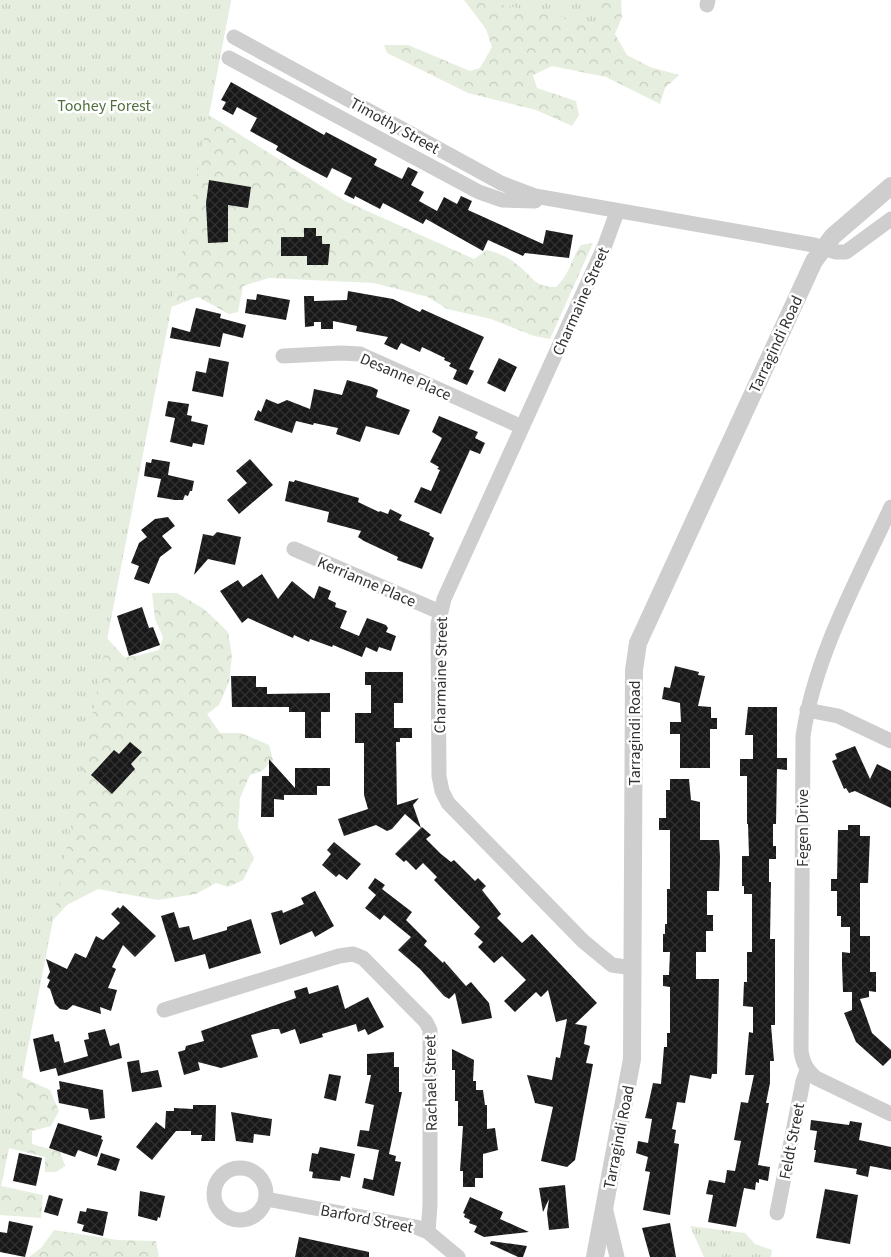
<svg xmlns="http://www.w3.org/2000/svg" width="891" height="1257" font-family="'Source Sans 3',sans-serif">
<style>
.forest{fill:url(#forest-crowns)}
.park{fill:url(#park-tufts)}
.building{fill:url(#building-cross-hatch)}
.lines{fill:none;stroke-linecap:round;stroke-linejoin:round}
.minor{stroke:#cecece;stroke-width:15}
.tertiary{stroke:#cecece;stroke-width:18}
.labels{text-anchor:middle;stroke-width:5;stroke-linejoin:round;paint-order:stroke}
.park-label{font-size:16px;fill:#4f6f3c;stroke:#fff}
.street-label{font-size:16px;fill:#313131;stroke:#fff}
</style>
<defs>
<pattern id="forest-crowns" width="20" height="18" patternUnits="userSpaceOnUse" patternTransform="scale(1.25)"><rect width="20" height="18" fill="#e6eedf"/><path d="M2 6a3 3 0 1 1 6 0M12 15a3 3 0 1 1 6 0" fill="none" stroke="#c6cdc0"/></pattern>
<pattern id="park-tufts" width="24" height="20" patternUnits="userSpaceOnUse" patternTransform="scale(1.25)"><rect width="24" height="20" fill="#e6eedf"/><path d="M3 7l-1-3M5 7V3M7 7l1-3M15 17l-1-3M17 17v-4M19 17l1-3" fill="none" stroke="#c6cdc0"/></pattern>
<pattern id="building-cross-hatch" width="8" height="8" patternUnits="userSpaceOnUse" patternTransform="scale(1.25)"><rect width="8" height="8" fill="#181818"/><path d="M0 0l8 8M0 8l8-8" fill="none" stroke="#313131"/></pattern>
</defs>
<rect width="100%" height="100%" fill="#fff"/>
<path class="forest" d="M0 0H231L209 115 345 201 474 259 487 250C499 253 510 258 519 266 534 278 534 287 556 287 571 272 570 261 581 245L593 243 550 339 534 336 491 319 447 309 428 297 374 283 269 278 243 286 238 312 229 314 198 297 171 307 107 638 124 657 136 656 159 650 163 637 155 619 152 593H177L204 609 228 632 232 656 229 682 219 705 207 714 220 733H241L269 745 273 760 262 771 250 775 240 798 238 827 254 858 243 880 228 887 216 883 196 894 158 900 98 889 67 905 53 920 22 1077 50 1090 59 1111 51 1126 32 1131V1144L60 1152 65 1166 56 1172H45V1157L9 1148 1 1186 43 1195 41 1218 0 1215Z
M464 0H621L622 17 615 34 627 55 650 67 679 75 665 88 660 104 606 77 552 66 533 75 537 88 576 101 579 115 572 126 536 110 468 93 387 53 384 45H408L470 71 480 68 492 47 486 29Z
M54 1230 118 1240 156 1241 159 1257H29L41 1248Z"/>
<path class="park" d="M0 0H231L0 1191Z
M478 0H603L598 24Z
M690 1226 745 1233 755 1244 772 1250 771 1257H704Z"/>
<path class="building" d="M231 82 324 135 326 132 377 159 374 165 402 179 408 167 418 172 411 185 424 192 419 201 437 211 444 197 457 204 461 196 472 201 468 210 543 244 546 230 573 235 569 258 525 253 523 256 488 240 483 251 426 219 423 224 383 203 380 209 355 196 354 199 344 194 352 178 332 168 327 178 304 166 276 150 278 146 250 131 257 118 237 107 233 115 222 109 226 102 221 100Z
M209 180 251 187 248 208 228 205V242L208 243 206 203Z
M304 228H316V236H322V244H330L328 265H307V256H281V237H304Z
M348 291 393 299 420 312 422 309 484 337 469 369 474 371 467 385 453 379 457 370 449 366 451 363 444 360 445 358 422 347 420 352 401 343 397 350 384 344 388 337 356 331 357 326 333 321V329H321V322H314V326L305 327 304 296H314V301L347 300Z
M257 294 290 300 286 320 245 313 247 299 256 300Z
M196 308 221 314 220 318 246 325 243 338 223 333 220 347 170 338 172 327 190 332Z
M209 358 229 362 223 397 192 391 196 371 206 373Z
M499 358 517 367 505 392 487 383Z
M347 380 372 387 378 390 376 397 410 410 399 435 366 426 360 442 336 434 338 428 314 423 313 425 296 421 292 433 254 420 258 410 261 412 266 399 278 404 287 400 310 409 314 389 342 395Z
M168 401 189 404 187 415 192 416 191 421 208 425 204 445 193 443 192 447 170 442 175 418 165 416Z
M439 416 478 432 475 438 485 443 480 454 470 450 441 514 414 502 421 487 431 491 440 470 437 469 439 467 430 462 442 438 432 432Z
M152 459 170 462 168 475 194 481 192 491H190L188 496 185 495 183 500H175L157 497 161 479 144 476 146 462 151 463Z
M250 459 273 485 239 514 227 500 247 483 236 471Z
M295 480 359 498 358 502 379 512 380 511 388 514 390 509 402 515 399 520 430 533 429 535 434 538 422 569 397 560 398 557 364 541 358 537 361 531 327 522 329 512 285 501 289 481 294 482Z
M168 517 175 526 162 536 172 548 160 557 149 584 134 579 139 566 131 563 139 543 147 537 141 530 155 519Z
M217 532 241 537 235 565 208 559 194 575 203 534 213 536Z
M262 574 278 599 292 581 314 599 319 586 331 591 328 599 336 603 335 607 347 611 340 628 359 636 367 618 386 625 388 628 386 632 396 636 391 651 379 647 377 652 366 647 362 657 333 645 332 647 310 639 309 642 294 635 293 638 248 618 242 623 220 591 238 580 243 587Z
M142 607 149 628 153 627 160 645 129 656 117 616Z
M675 666 699 672 698 675 705 676 698 706 711 707V718H717V729H710V768H680V734H670V722H681L680 703 662 699 664 687 670 688Z
M365 672H403V703H394V728H412V738H400V742H396L397 805 419 798 413 805 421 828 405 814 392 829 387 831 376 825 344 836 338 819 368 809 364 795V743H355V713H371V685H365Z
M231 676H256V687H267V694L330 693V712H321V738H305V712H289V707H232Z
M748 707H777V758H787V770L777 769 776 824H773V846H776V859H769V882H771L770 939H775V1025H771L774 1061H770V1083L766 1103H769L758 1165 770 1167 768 1181 759 1179V1183L756 1182 755 1190 744 1188 736 1227 708 1222 713 1195 706 1194 709 1180 725 1183 727 1170 735 1171 741 1141 734 1140 741 1102 748 1103 754 1075H745L749 1032 753 1033V1007L743 1006 744 982H747V952H752V894H744V886H742V856H749L748 824H747V776H740V759H753V735H745Z
M130 742 142 752 131 764 135 769 112 794 91 775 114 750 119 754Z
M855 746 870 779 877 764 891 771V808L855 791 849 793 846 788 844 789 832 761 837 759 835 754Z
M269 759 295 788V768H330V786H317V795H284V800L274 799V817H261L262 776H269Z
M670 779H689L691 800 700 802V840H719L720 857 719 891H707V915H713V931H706V952H696V979H719L717 1074H712L711 1079 690 1075 685 1103 677 1102 672 1129 676 1130 674 1143 679 1144 670 1215 643 1210 650 1172 645 1171 648 1157 636 1153 638 1141 648 1143 652 1119 645 1118 648 1106 653 1083 661 1084 664 1047H667V1033H670V987L663 986V975H669L670 952H663V934H665V924H667V889H670V830H659V818H666V790H670Z
M848 825H860V836H870L868 883H860V936H870V972H876V992L869 991V997L860 999 872 1033 891 1050V1058L883 1066 856 1042 844 1013 852 1010V992H843L842 965V952L850 953V927H841V916H837V891H831V879H837L838 830H848Z
M422 827 431 835 426 839 441 854 451 862 454 860 475 881 478 878 486 886 482 890 501 914 497 918 522 943 532 934 597 1003 575 1024 587 1026 584 1044 590 1046 586 1063 593 1064 575 1160 567 1167 541 1161 553 1107 535 1103 527 1075 552 1080 556 1057 560 1058 567 1019 556 1022 548 990 541 997 536 992 515 1012 504 1001 526 980 502 956 494 963 478 947 483 942 474 934 480 927 434 880 437 877 423 863 416 870 406 860 404 862 395 854Z
M334 842 361 864 347 880 339 874 336 877 322 865 331 854 327 850Z
M375 878 385 885 382 889 412 912 406 920 427 941 424 945 443 963 444 961 466 986 471 982 489 1003 492 1018 462 1024 455 993 449 999 444 996 420 969 398 950 411 937 384 915 380 920 365 908 376 895 368 888Z
M315 891 334 926 315 937 312 931 280 945 271 913 282 910 283 913 304 904 301 898Z
M123 905 156 936 135 957 123 945 112 967 116 969 108 988 117 990 111 1011 100 1007 101 1014 73 1005 67 1010 60 1009 55 1004 50 989 47 987 50 980 47 978 50 972 46 959 67 969 75 953 86 958 96 936 103 940 120 923 111 914 118 907 120 909Z
M174 912 179 928 189 926 193 940 227 930V927L251 919 261 953 209 969 205 954 175 962 161 916Z
M338 985 345 1009 368 997 384 1027 368 1035 365 1029 358 1032 356 1024 322 1034 323 1037 300 1044 295 1029 281 1034 279 1029H273L251 1035 258 1057 221 1068 198 1062 200 1070 184 1075 178 1052 185 1050 186 1046 204 1041 201 1031 296 998 294 991 307 987 309 994Z
M105 1029 110 1046 119 1043 122 1058 58 1076 56 1068 40 1072 33 1039 53 1034 55 1042 59 1041 64 1063 88 1056 84 1040 89 1039 88 1033Z
M452 1049 474 1060 473 1081H476V1090H483L485 1105H487V1129L495 1128 498 1150 483 1154V1178H475V1187H463V1171H460L463 1126H458V1101H455V1070H452Z
M394 1052V1067H399V1092H402L389 1154 396 1156 395 1161 401 1162 394 1196 362 1188 364 1178 373 1180 379 1150 357 1146 360 1130 369 1131 374 1105 365 1103 371 1075H367V1054Z
M139 1060 141 1073 158 1070 162 1087 132 1092 127 1062Z
M329 1074 341 1076 336 1101 324 1098Z
M59 1081 103 1090 105 1118 90 1120 88 1109 59 1103 57 1090 60 1089Z
M193 1105H216L215 1141H201L202 1135H191V1131H176L152 1160 136 1147 156 1122 165 1129 166 1111H174V1108L193 1109Z
M231 1112 272 1119 270 1136 254 1134 253 1143 236 1141Z
M811 1120 849 1125 850 1121 862 1123 859 1140 891 1147V1170L870 1166 868 1177 856 1174 857 1169 814 1162 816 1150H814L817 1131 810 1130Z
M58 1123 102 1136 101 1139 103 1140 97 1157 78 1150 75 1157 49 1148Z
M320 1147 355 1154 350 1178 341 1176 340 1181 312 1178 313 1172 309 1171 312 1153 318 1154Z
M19 1153 42 1158 36 1186 13 1181Z
M101 1153 120 1159 116 1171 97 1165Z
M565 1185 569 1228 549 1230 547 1213 549 1199 543 1212 539 1188Z
M825 1189 858 1195 850 1244 816 1238Z
M140 1191 165 1196 160 1218 158 1217 157 1221 138 1216Z
M49 1195 63 1199 58 1216 44 1212Z
M470 1197 503 1212 500 1219 529 1232 484 1237 474 1232 477 1226 469 1223 470 1220 464 1217 465 1214 463 1213Z
M87 1208 108 1212 103 1236 82 1231 84 1225 77 1223 80 1211 86 1212Z
M9 1221 33 1226 25 1257 0 1252V1232L7 1233Z
M670 1223 676 1257H650L642 1228Z
M299 1237 369 1252V1257H295Z
M491 1241 527 1246 523 1257H518L490 1244Z"/>
<g class="lines">
<path class="minor" d="M707 5 708 0
M234 37 501 183 535 196 814 245 836 252H846L891 219
M229 58 479 192 502 200 535 201
M617 212 605 245 444 599 438 624 439 776 442 791 448 803 583 941 612 965 633 968
M283 356 341 353 360 354 522 427
M891 507C857 581 815 655 803 736L801 1051C803 1064 807 1070 816 1078L891 1114
M294 549 440 612
M807 710 838 716 891 741
M164 1010 339 956 353 954 363 958 426 1022 430 1030V1205L428 1232
M214 1194a26 26 0 1 1 52 0a26 26 0 1 1-52 0Z
M266 1199 416 1227 428 1232 458 1257
M605 1207 617 1257
M777 1213 803 1081 807 1070"/>
<path class="tertiary" d="M595 1257 632 1059 634 670 638 643 814 261 833 236 891 186"/>
</g>
<g class="labels">
<g class="park-label">
<text x="104" y="111">Toohey Forest</text>
</g>
<g class="street-label">
<text transform="translate(395 125) rotate(29)" y="6">Timothy Street</text>
<text transform="translate(580 301) rotate(-66)" y="6">Charmaine Street</text>
<text transform="translate(775 344) rotate(-65)" y="6">Tarragindi Road</text>
<text transform="translate(406 376) rotate(23)" y="6">Desanne Place</text>
<text transform="translate(367 581) rotate(23)" y="6">Kerrianne Place</text>
<text transform="translate(440 675) rotate(-89)" y="6">Charmaine Street</text>
<text transform="translate(634 733) rotate(-90)" y="6">Tarragindi Road</text>
<text transform="translate(802 828) rotate(-90)" y="6">Fegen Drive</text>
<text transform="translate(430 1083) rotate(-91)" y="6">Rachael Street</text>
<text transform="translate(618 1137) rotate(-79)" y="6">Tarragindi Road</text>
<text transform="translate(791 1141) rotate(-79)" y="6">Feldt Street</text>
<text transform="translate(367 1218) rotate(11)" y="6">Barford Street</text>
</g>
</g>
</svg>
